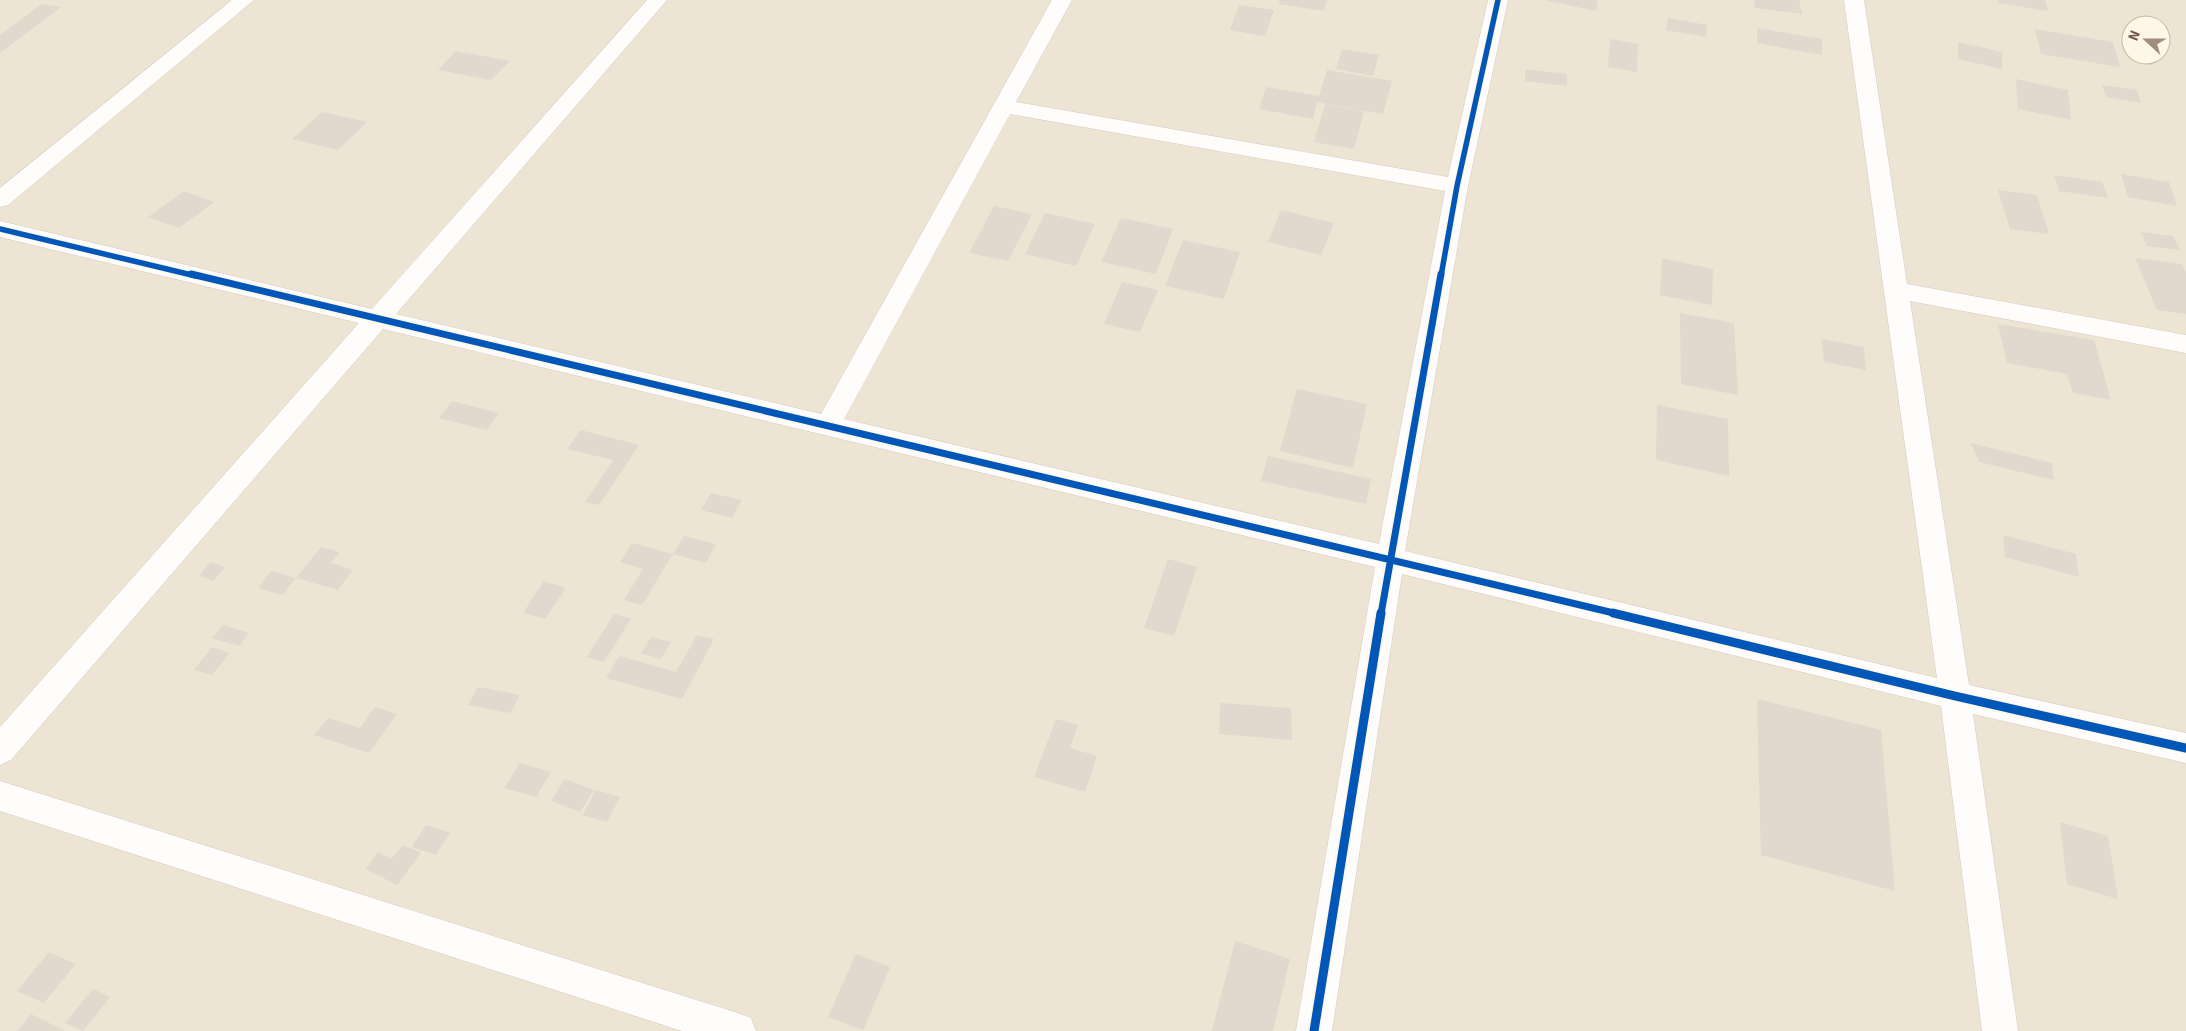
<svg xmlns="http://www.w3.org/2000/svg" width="2186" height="1031" font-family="Signika,sans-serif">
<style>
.residential{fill:#eee4d3;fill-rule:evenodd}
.building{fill:#e1d8ce}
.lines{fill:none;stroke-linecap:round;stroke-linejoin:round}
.minor-casing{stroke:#d3cbc2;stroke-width:1}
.minor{fill:#fefdfb;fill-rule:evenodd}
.cycleway-far2-casing{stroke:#fef6e6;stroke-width:8}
.cycleway-far1-casing{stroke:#fef6e6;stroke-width:10}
.cycleway-casing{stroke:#fef6e6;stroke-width:12}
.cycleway-far2{stroke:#0057b8;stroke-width:5.5}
.cycleway-far1{stroke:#0057b8;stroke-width:7}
.cycleway{stroke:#0057b8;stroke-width:9}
</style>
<rect width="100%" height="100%" fill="#f5f0e6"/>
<path class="residential" d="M0 0H2186V1031H0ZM2131 25H2161V55H2131Z"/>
<path class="building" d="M1280 0H1327L1324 11 1278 4Z
M1544 0H1598L1596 11Z
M1754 0H1799L1802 14 1755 8Z
M1997 0H2045L2048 11 1998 3Z
M42 4 61 7 0 53V35Z
M1239 5 1274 10 1265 36 1230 30Z
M1668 18 1707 25 1706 37 1666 30Z
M1757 28 1822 39V55L1757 43Z
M2035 29 2113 42 2120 67 2041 54Z
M1610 39 1638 44 1637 72 1608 67Z
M1958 42 2002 52V69L1958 59Z
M1342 49 1379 55 1373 76 1336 69Z
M456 51 510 61 491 80 438 70Z
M1525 69 1567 74V86L1525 81Z
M1327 70 1392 81 1383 114 1317 102 1313 119 1259 109 1266 87 1319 96Z
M2016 79 2068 90 2071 120 2018 109Z
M2102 85 2137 90 2141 103 2106 97Z
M1325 104 1364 111 1354 149 1314 142Z
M322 112 367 122 338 150 292 139Z
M2121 174 2169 182 2177 206 2128 197Z
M2054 175 2102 182 2108 198 2059 191Z
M1998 190 2037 195 2049 234 2010 229Z
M184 191 214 202 179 228 148 217Z
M994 206 1032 214 1008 261 969 253Z
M1281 210 1334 223 1321 255 1268 242Z
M1045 213 1095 224 1076 266 1025 254Z
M1121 218 1173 229 1156 274 1101 262Z
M2141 232 2173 236 2180 250 2147 246Z
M1183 240 1240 252 1224 299 1165 286Z
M1662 258 1713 269 1712 305 1660 295Z
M2135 258 2182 264 2186 272V314L2157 310Z
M1122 282 1158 290 1140 332 1104 324Z
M1680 313 1734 323 1738 395 1681 384Z
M1998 324 2094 340 2111 400 2073 393 2067 374 2007 363Z
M1822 339 1864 347 1866 370 1824 362Z
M1297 389 1367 404 1353 468 1280 451Z
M452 401 499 413 487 430 439 418Z
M1657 405 1728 419 1729 476 1656 460Z
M581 430 639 445 599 505 585 502 613 460 567 449Z
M1971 443 2052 463 2054 480 1979 462Z
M1268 456 1371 479 1366 504 1261 481Z
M711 493 742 500 732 518 701 510Z
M2003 535 2076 554 2079 577 2005 557Z
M684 536 716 544 706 563 673 554Z
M632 543 673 554 642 605 624 600 643 569 620 562Z
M321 547 340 552 331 563 353 570 338 590 296 578Z
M1168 559 1197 567 1174 636 1144 628Z
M210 562 225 567 213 581 199 576Z
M271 571 296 578 282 595 258 588Z
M544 581 566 588 545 619 523 613Z
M614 614 631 619 604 662 587 657Z
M223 625 249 633 239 646 212 638Z
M697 635 714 639 682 699 606 678 619 656 676 672Z
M651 637 671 642 661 659 641 653Z
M212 647 230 653 212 675 194 670Z
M478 687 520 695 510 713 468 705Z
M1757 699 1881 730 1895 891 1761 855Z
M1220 703 1291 708 1292 740 1219 734Z
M375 707 397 714 369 753 314 735 328 718 360 728Z
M1056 719 1078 725 1070 748 1097 756 1085 792 1034 777Z
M520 763 551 772 536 797 504 788Z
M565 779 594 790 580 812 551 801Z
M596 790 620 797 607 822 583 815Z
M2060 822 2108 836 2118 899 2067 884Z
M426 825 450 833 436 855 412 847Z
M403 845 421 853 397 885 366 869 378 852 391 859Z
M1235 941 1290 959 1273 1031H1212Z
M49 952 76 964 44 1003 17 991Z
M856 954 890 967 863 1030 828 1017Z
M93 989 110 997 83 1031 65 1023Z
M31 1014 65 1031H17Z"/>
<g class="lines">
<g class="minor-casing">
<path id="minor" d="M232 0H254L8 205 0 207V188Z
M647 0H667L396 314 821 414 1052 0H1072L1016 102 1448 177 1488 0H1508L1468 186 1405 551 1937 678 1844 0H1864L1907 284 2186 335V353L1910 301 1969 685 2186 733V763L1973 714 2018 1031H1982L1941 706 1402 574 1332 1031H1296L1375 567 383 329 11 760 0 765V727L359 323 0 237V221L372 309ZM1010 114 1445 191 1379 544 844 419Z
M0 781 738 1013 751 1018 756 1031H682L0 811Z"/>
</g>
<use href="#minor" class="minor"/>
<g class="cycleway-far2-casing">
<path id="cycleway-far2" d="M0 229 196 276
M1441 276 1457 186 1498 0"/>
</g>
<g class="cycleway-far1-casing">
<path id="cycleway-far1" d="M191 274 1618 614
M1381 614 1441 274"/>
</g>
<g class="cycleway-casing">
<path id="cycleway" d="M1613 613 1955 696 2186 748
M1314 1031 1381 613"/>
</g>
<use href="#cycleway-far2" class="cycleway-far2"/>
<use href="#cycleway-far1" class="cycleway-far1"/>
<use href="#cycleway" class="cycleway"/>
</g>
<g transform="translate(2146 40) rotate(291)"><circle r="24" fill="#fef6e6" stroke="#c6b8a7"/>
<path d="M0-4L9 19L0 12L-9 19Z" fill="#9f8e80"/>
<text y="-8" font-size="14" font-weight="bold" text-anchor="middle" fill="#715a49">N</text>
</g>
</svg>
